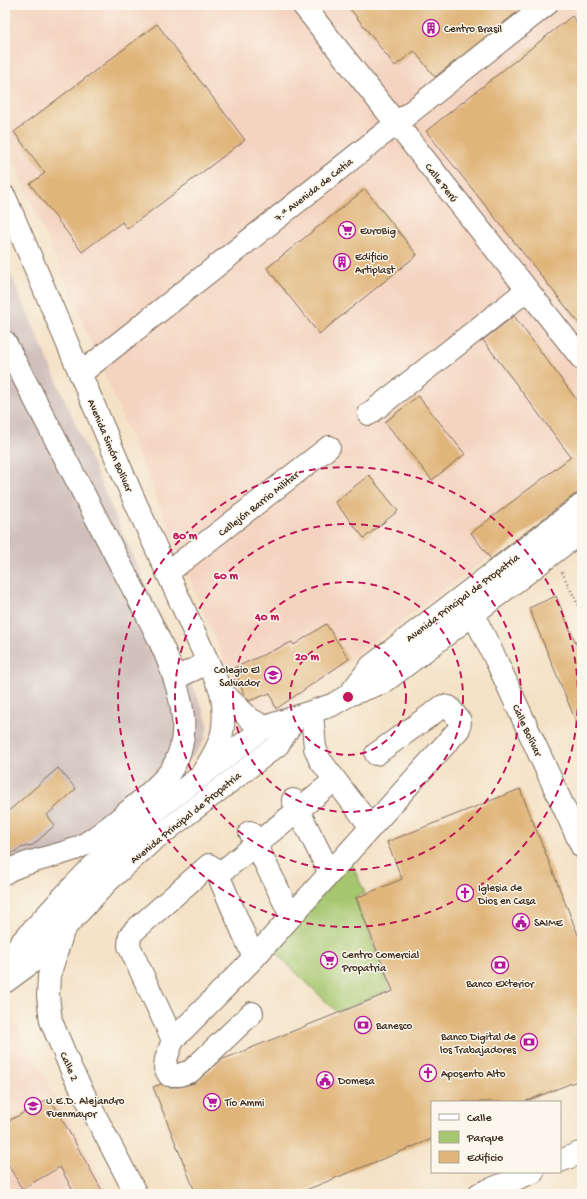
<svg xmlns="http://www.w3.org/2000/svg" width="587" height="1199" font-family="'Gochi Hand',sans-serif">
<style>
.built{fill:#f4d3c0}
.industrial{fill:#d0c0bc}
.green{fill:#a6c76f;stroke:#707846}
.building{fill:#e0b57a}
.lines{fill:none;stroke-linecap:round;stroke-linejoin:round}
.minor-casing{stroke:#7c6a59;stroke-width:24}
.major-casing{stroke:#7c6a59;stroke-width:24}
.path{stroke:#7c6a59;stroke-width:2.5;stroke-dasharray:1 3;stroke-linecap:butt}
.minor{stroke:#fff;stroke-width:22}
.major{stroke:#fff;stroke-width:22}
.ring{fill:none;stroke:#c2185b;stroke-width:2;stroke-dasharray:7 5}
.labels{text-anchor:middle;stroke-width:3;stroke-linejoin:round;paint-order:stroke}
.poi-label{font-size:11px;fill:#3b2a1e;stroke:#fbf7ec;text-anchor:start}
.street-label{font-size:11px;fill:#3b2a1e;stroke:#fbf7ec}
.centre{fill:#c2185b;stroke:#fbf7ec;stroke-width:2}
.ring-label{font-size:12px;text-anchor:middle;font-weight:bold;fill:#c2185b;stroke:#fbf7ec;stroke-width:3;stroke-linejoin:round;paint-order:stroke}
</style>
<rect width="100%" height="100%" fill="#fbf7ec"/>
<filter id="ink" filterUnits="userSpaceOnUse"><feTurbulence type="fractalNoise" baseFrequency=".025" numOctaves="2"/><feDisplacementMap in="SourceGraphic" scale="8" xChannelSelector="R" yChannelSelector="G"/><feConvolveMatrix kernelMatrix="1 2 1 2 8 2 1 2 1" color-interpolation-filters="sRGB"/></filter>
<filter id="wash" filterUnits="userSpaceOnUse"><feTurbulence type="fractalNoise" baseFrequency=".012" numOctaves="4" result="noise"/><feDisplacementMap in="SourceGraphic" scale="16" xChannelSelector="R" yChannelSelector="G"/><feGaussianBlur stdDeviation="0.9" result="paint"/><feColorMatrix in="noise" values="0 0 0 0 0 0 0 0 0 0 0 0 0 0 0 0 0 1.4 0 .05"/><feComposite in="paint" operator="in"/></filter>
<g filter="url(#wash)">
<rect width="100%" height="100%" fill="#f4e2c7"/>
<path class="built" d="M5 5H582V490L416 610 280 713 261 712 241 701 62 272 5 143Z
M10 1013 109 1194H5V1018Z"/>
<path class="industrial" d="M5 261 130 550 202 707 208 724 205 739 195 754 188 760 43 865 5 885Z"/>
<path class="green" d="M346 851 365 893 355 897 390 989 337 1012 281 958 269 941Z"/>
<g id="blocks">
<path class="building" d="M347 5H526L435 77 414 51 395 66Z
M572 16 582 29V327L426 131Z
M157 24 245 140 127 229 122 222 82 252 30 184 45 173 14 132Z
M365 189 417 255 319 334 267 268Z
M514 316 582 407V493L574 495 491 559 471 533 571 457 483 340Z
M418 396 465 454 432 480 385 422Z
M369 475 398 511 364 538 335 502Z
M556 596 582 658V736L529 608Z
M326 624 349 659 276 709 270 693 249 701 244 695 234 668 292 642 294 645Z
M58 768 76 789 47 815 55 825 33 845 20 848 5 858V814Z
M520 789 582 945V1079L524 1102H432V1139L296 1194H196L153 1087 161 1084 169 1087H179L195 1083 221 1060 393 991 356 898 402 879 387 842Z
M50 1098 104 1194H75L60 1167 22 1189 5 1159V1123Z"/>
</g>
</g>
<g filter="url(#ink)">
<use href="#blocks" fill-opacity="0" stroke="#7c6a59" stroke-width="1"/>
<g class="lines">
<g class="minor-casing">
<path id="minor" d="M303 5 582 359
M5 197 132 495 221 691C228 729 222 743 201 775
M5 342C42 414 79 486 117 558 140 603 169 649 180 699 186 725 185 751 169 773 154 791 96 841 75 849 60 855 15 864 5 873
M80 374 546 5
M369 414 527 290
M167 573 329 447
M473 614 496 660 582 847
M175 678 208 663
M221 691 250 719 265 727
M312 713 315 748 320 760 371 827
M293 800 330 873
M250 832 291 916
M218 875 335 780
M64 928 49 976 48 996 51 1021 72 1071 136 1194
M252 1013 191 1071 179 1075H169L165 1068 166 1059 173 1040 254 958 459 729 460 721 449 707 443 706 376 754
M173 1040 129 946 130 936 134 931 209 865 216 870 254 958
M560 1161 582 1152
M479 1194 533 1172"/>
</g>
<g class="major-casing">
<path id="major" d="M349 695 371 666 582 505
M5 975 19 945 66 894 93 866 137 825 164 804 265 727 332 705 349 695 384 682 582 531
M5 982 35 960 108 881 151 842 278 745 295 719"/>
</g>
<path class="path" d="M562 572 582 613"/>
<use href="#minor" class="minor"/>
<use href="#major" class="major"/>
</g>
</g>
<g class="ring">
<circle cx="348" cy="697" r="58"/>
<circle cx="348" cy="697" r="115"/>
<circle cx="348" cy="697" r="173"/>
<circle cx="348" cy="697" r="230"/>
</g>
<defs>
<g id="building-ring" transform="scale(0.9)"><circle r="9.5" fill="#fbf7ec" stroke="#b5179e" stroke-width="1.5"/><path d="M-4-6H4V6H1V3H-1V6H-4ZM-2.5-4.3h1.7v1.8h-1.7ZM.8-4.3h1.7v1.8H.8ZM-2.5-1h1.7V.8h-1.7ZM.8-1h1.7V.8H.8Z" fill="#b5179e"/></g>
<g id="supermarket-ring" transform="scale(0.9)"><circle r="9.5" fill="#fbf7ec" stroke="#b5179e" stroke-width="1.5"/><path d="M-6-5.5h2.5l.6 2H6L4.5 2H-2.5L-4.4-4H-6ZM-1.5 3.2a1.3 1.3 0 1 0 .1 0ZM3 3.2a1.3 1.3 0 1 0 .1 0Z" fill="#b5179e"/></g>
<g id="school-ring" transform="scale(0.9)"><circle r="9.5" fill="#fbf7ec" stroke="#b5179e" stroke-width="1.5"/><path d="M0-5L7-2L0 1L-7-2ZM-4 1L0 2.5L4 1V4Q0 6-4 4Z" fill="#b5179e"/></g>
<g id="church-ring" transform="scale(0.9)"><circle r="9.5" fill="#fbf7ec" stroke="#b5179e" stroke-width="1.5"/><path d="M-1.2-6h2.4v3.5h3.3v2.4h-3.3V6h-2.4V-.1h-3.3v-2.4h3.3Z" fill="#b5179e"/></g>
<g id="civic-ring" transform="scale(0.9)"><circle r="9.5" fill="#fbf7ec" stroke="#b5179e" stroke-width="1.5"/><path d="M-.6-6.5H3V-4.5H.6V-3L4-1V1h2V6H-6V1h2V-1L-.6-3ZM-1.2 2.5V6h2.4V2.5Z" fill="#b5179e"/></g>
<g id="bank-ring" transform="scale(0.9)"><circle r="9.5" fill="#fbf7ec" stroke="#b5179e" stroke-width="1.5"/><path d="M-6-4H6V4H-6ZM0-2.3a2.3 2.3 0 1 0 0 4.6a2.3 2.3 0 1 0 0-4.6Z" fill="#b5179e"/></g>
</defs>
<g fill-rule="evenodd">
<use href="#building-ring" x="431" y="28"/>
<use href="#supermarket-ring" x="347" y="230"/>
<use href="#building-ring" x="342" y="262"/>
<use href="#school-ring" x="273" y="675"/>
<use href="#church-ring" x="465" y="893"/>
<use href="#civic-ring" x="521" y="922"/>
<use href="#supermarket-ring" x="329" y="960"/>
<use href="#bank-ring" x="500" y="965"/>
<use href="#bank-ring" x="363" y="1025"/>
<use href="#bank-ring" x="529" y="1042"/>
<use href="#church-ring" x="428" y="1073"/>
<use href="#civic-ring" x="325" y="1080"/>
<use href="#supermarket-ring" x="212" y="1102"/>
<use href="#school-ring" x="33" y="1106"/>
</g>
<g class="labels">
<g class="poi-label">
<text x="444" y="32">Centro Brasil</text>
<text x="360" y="234">EuroBig</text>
<text x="355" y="260">Edificio<tspan x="355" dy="13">Artiplast</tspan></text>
<text x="260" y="673" text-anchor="end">Colegio El<tspan x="260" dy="13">Salvador</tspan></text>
<text x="478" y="891">Iglesia de<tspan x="478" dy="13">Dios en Casa</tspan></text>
<text x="534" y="926">SAIME</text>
<text x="342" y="958">Centro Comercial<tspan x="342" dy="13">Propatria</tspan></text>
<text x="500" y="987" text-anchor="middle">Banco Exterior</text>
<text x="376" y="1029">Banesco</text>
<text x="516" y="1040" text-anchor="end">Banco Digital de<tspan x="516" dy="13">los Trabajadores</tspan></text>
<text x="441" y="1077">Aposento Alto</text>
<text x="338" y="1084">Domesa</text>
<text x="46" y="1104">U.E.D. Alejandro<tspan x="46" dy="13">Fuenmayor</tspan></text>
<text x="225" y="1106">Tío Ammi</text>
</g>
<g class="street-label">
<text transform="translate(442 182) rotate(52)" y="4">Calle Perú</text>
<text transform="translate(313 189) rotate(-38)" y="4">7.ª Avenida de Catia</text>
<text transform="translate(111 445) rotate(67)" y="4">Avenida Simón Bolívar</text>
<text transform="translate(258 503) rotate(-38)" y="4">Callejón Barrio Militar</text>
<text transform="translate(462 597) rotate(-37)" y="4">Avenida Principal de Propatria</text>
<text transform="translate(528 730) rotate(65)" y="4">Calle Bolívar</text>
<text transform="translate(185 817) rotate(-39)" y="4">Avenida Principal de Propatria</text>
<text transform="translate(70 1066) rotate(66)" y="4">Calle 2</text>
</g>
</g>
<circle cx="348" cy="697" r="6" class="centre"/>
<g class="ring-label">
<text x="185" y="539">80 m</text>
<text x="226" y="579">60 m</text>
<text x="267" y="620">40 m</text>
<text x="307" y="660">20 m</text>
</g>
<rect width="587" height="1199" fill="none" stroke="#fbf7ec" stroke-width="20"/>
<rect x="431" y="1101" width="130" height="72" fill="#fbf7ec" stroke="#aea59a"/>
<rect x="439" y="1114" width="20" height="6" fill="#ffffff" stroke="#aea59a"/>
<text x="467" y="1121" font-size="12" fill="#3b2a1e">Calle</text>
<rect x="439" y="1131" width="20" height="12" fill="#a6c76f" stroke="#aea59a"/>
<text x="467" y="1141" font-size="12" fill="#3b2a1e">Parque</text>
<rect x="439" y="1151" width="20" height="12" fill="#e0b57a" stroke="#aea59a"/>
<text x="467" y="1161" font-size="12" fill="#3b2a1e">Edificio</text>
</svg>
